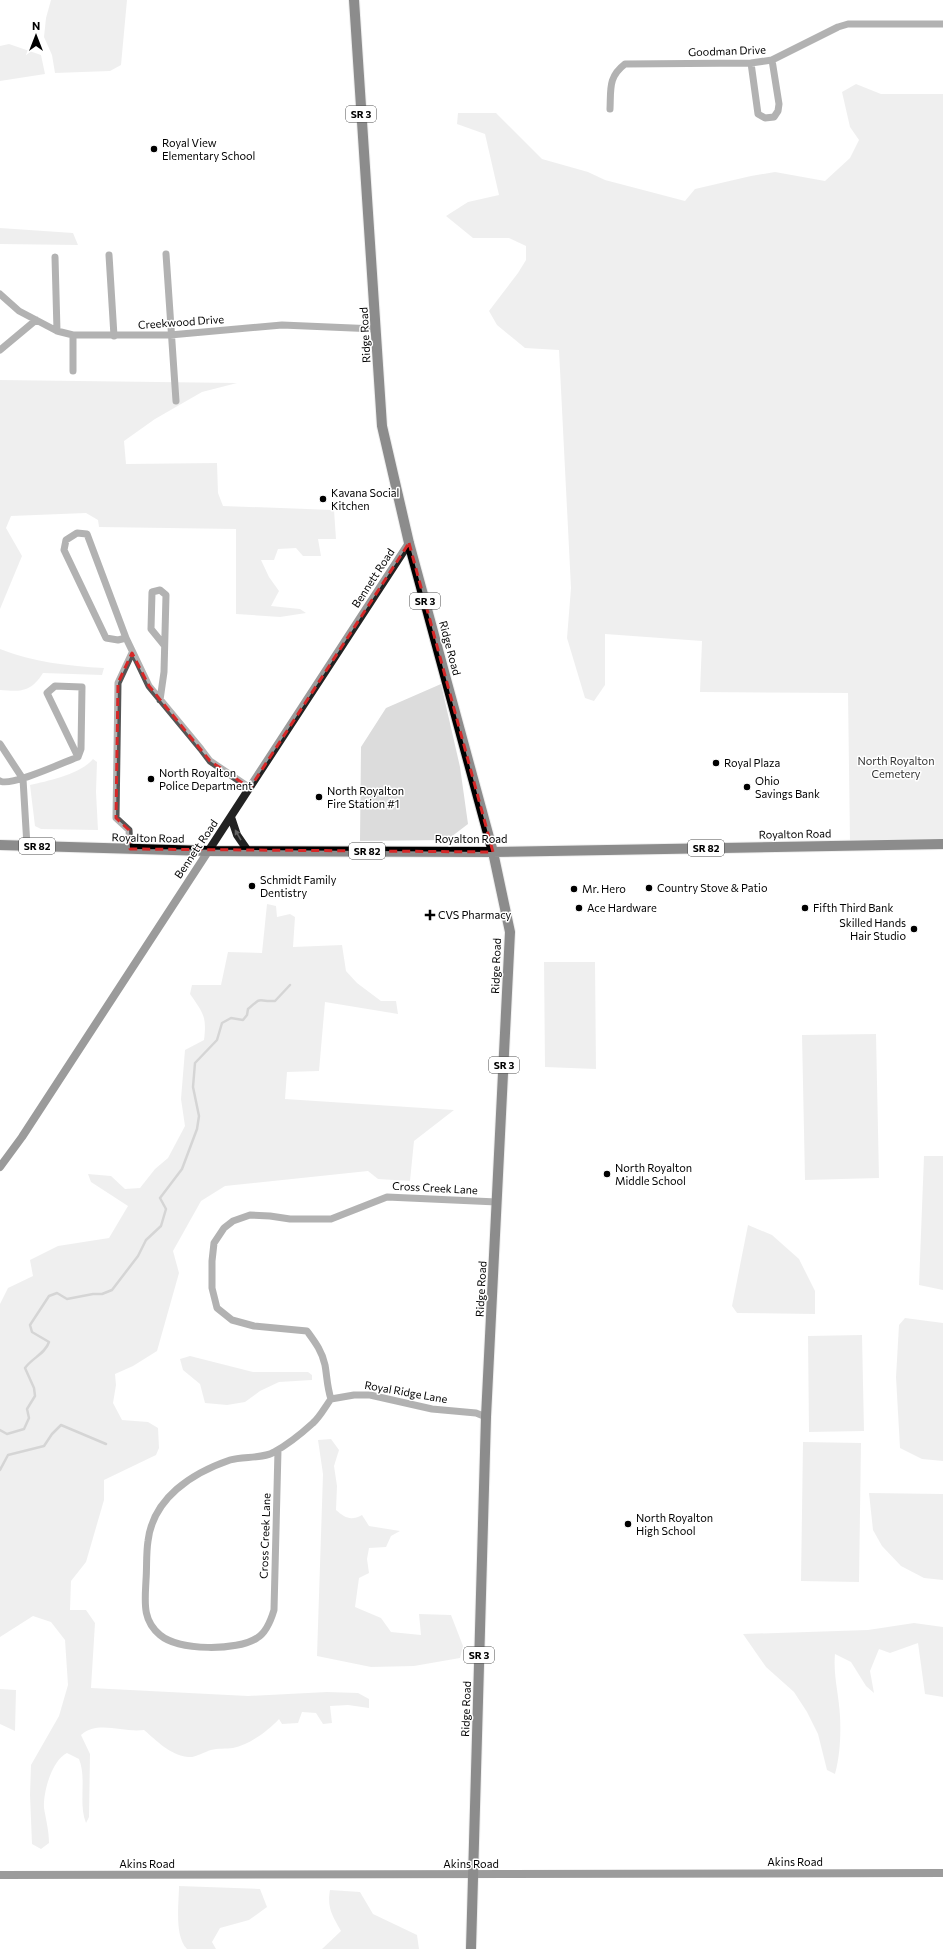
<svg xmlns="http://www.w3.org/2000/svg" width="943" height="1949" font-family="Commissioner,sans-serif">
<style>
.green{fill:#dcdcdc}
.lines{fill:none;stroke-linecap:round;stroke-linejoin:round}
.stream{stroke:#a3a3a3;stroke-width:2.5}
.primary-casing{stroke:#dbdbdb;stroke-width:12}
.street{stroke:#555;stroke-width:7}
.secondary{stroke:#222;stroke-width:8}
.primary{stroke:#000;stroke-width:10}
.oneway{fill:#646464}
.marked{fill:none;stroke:#d62828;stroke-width:3;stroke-dasharray:8 5;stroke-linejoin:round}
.poi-dot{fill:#000;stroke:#fff;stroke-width:1.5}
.labels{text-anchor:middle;stroke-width:3;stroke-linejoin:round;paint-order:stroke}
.shield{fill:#fff;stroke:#4c4c4c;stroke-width:1}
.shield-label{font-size:10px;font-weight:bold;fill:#000}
.street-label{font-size:11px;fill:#000;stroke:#fff}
.poi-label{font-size:11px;fill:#000;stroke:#fff;text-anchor:start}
.park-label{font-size:11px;fill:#333;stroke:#fff}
</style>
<rect width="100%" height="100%" fill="#fff"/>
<path class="green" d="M51 0H127L121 65 110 71 55 73 52 55 44 37 46 18Z
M9 44 41 55 45 74 0 81V46Z
M856 84 881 94H943V841L850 843 848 693 700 692 702 641 605 634V685L594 701 585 698 567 638 571 588 559 350 525 348 497 325 489 311 518 273 526 260V246L509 238H473L446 216 468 202 499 195 485 134 457 124 458 113H496L542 159 588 172 605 180 685 201 695 189 751 176 775 172 825 181 850 158 859 140 850 127 842 92Z
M0 228 73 233 78 245 0 244Z
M0 380 237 383 202 392 155 419 124 441 126 464 217 463 218 493 223 506 334 510 336 539H318L321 556H303L296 548 278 549 274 560H261L269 577 279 591 271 606 300 609 306 613 280 617 236 614V529L99 527 98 520 86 513 11 516 6 528 22 556 0 609Z
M0 649C33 662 68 666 104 668L102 675 43 673C31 692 21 692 0 690Z
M441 684 460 767 468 824 447 840 360 841 361 747 386 708Z
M93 759 97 762 96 792 98 830 41 829 35 826 30 785C48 781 81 774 93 759Z
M267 904 276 906 277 917 290 914 295 917 293 947 342 945 346 971 357 983 381 1001H396L398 1014 325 1002 319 1071 287 1072 285 1099 454 1110 414 1141 410 1181 378 1179 368 1171 225 1186 201 1201 173 1251 179 1273 157 1351 133 1366 115 1374 116 1385 113 1403 122 1420 148 1422 158 1428 159 1448 156 1455 104 1480V1500L86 1562 71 1581 70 1610H86L95 1623 91 1688 248 1696 327 1692 358 1693 369 1699V1708L348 1705 330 1706 332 1723 323 1724 316 1713 302 1712 298 1723 282 1724 279 1719C268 1731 249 1745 233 1748 226 1749 218 1748 211 1750 204 1752 195 1758 188 1757 170 1755 157 1741 144 1730 123 1733 98 1720 81 1735L90 1754 89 1817 86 1823C78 1803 87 1779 79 1759L67 1753C52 1760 43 1792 44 1808 46 1820 49 1831 49 1843L41 1849 32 1844 30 1795 31 1765 59 1716 68 1685 65 1640 51 1622 33 1616 0 1637V1304L8 1288 33 1276 30 1260 58 1246 109 1238 128 1206 91 1182 88 1174 111 1176 125 1189 140 1188 155 1169 168 1158 185 1126 181 1099 185 1050 204 1040C207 1016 203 1013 190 994L192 985H221L228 952 262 953Z
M544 962H595L596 1069 545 1067Z
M876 1034 879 1178 805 1180 802 1035Z
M924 1156H943V1290L919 1285Z
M748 1225 772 1235 799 1259 815 1291V1314L737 1313 732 1306Z
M905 1318 943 1323V1461L922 1459 900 1448 896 1377 899 1325Z
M862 1335 864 1431 809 1432 808 1336Z
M190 1356 253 1372H308L312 1375V1380L279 1382 260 1391 245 1402 227 1405 205 1403 200 1384 183 1370 180 1359Z
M331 1439 339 1450 334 1466 337 1486 336 1510C345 1518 351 1521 362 1515L369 1526 400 1531 391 1536 386 1547 369 1548 367 1559 369 1573 359 1578 355 1607 381 1618 391 1632 421 1635 419 1614 451 1615 463 1646 460 1658 414 1666 371 1667 317 1656 323 1474 318 1440Z
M803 1442 861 1443 859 1582 801 1581Z
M869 1493 943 1494V1580L924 1578 901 1566 882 1546 873 1530Z
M914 1623 943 1627V1697L925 1694 918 1643 890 1653 879 1649 870 1671 874 1693 866 1686 851 1662 835 1654C833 1675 839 1695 840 1716 841 1735 840 1756 835 1774L827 1770 818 1734 807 1712 794 1692 766 1667 743 1634 868 1630Z
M0 1689 16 1690 15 1731 0 1724Z
M179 1886 260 1889 267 1907 249 1920 220 1928 212 1942 216 1949H187C174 1936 179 1903 179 1886Z
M330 1890 360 1892 373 1914 417 1935 419 1949H322L341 1931C332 1915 327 1908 330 1890Z"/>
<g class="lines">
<path class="stream" d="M0 1430 7 1434 24 1429 29 1418 27 1409 35 1396 34 1388 25 1368C32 1358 45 1354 49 1342L32 1332 30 1325 49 1296 57 1293 67 1299 93 1294H102L112 1290 138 1256 146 1240 161 1226 166 1209 160 1198 182 1169 197 1129 199 1116 193 1087 195 1063 217 1040 222 1023 231 1018 243 1020 247 1015 248 1009C264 995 256 1002 275 1001L290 985
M0 1470 8 1455 44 1446 52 1434 61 1425 106 1444"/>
<g class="primary-casing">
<path id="primary" d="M354 0 382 426 409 543 493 852 510 932 486 1417 471 1949
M0 845 207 851 493 852 943 844"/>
</g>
<path class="street" d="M751 63 758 114 765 118 774 117 778 111 779 104 772 60
M610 109C611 89 608 77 625 64L751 63 772 60 838 27 848 24H943
M166 254 176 401
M109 255 114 336
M55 257 57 331
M0 294 19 311 57 331 73 335H170L282 325 376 329
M73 335V371
M0 350 36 320
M126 638 118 640 106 638 64 550 66 540 77 533 87 534 126 638 149 686 201 749 210 761 250 788
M160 700 164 672 166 595 160 590 152 592 151 629 164 645
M0 744 23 779 27 846
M0 781C11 787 64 762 78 757L81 749 82 687 55 686 47 693 78 757
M130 849 129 830 116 818 118 683 132 653
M331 1399C327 1387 327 1376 325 1365 322 1351 315 1342 307 1331L254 1326 232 1320 217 1308 212 1288V1261L214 1243 224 1228 233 1221 250 1215 270 1216 290 1219H331L387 1197 497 1202
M278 1450 274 1610C271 1620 266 1633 257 1638 237 1651 179 1651 160 1635 142 1620 145 1602 146 1580 147 1567 146 1554 148 1541 153 1498 192 1473 230 1460 242 1456 263 1459 274 1452 287 1445 302 1433 313 1423 320 1417 325 1407 331 1399L354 1395H370L432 1409 476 1413 486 1417"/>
<path class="secondary" d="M231 817 237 835 248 851
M0 1167 22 1137 409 543
M0 1875 943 1873"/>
<use href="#primary" class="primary"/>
</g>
<defs><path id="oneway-solid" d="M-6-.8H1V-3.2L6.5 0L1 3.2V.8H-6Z"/></defs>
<use class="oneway" href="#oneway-solid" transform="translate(238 835) rotate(-120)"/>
<path d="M0 0H943V1949H0ZM409 543 493 852 130 849 129 830 116 818 118 683 132 653 149 686 210 761 250 788Z" fill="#fff" fill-opacity=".55" fill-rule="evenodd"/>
<path class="marked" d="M409 543 493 852 130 849 129 830 116 818 118 683 132 653 149 686 210 761 250 788Z"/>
<g class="poi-dot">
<circle cx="154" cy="149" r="4"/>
<circle cx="323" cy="499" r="4"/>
<circle cx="716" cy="763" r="4"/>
<circle cx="151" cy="779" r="4"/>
<circle cx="747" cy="787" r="4"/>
<circle cx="319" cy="797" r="4"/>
<circle cx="252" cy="886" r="4"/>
<circle cx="649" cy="888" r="4"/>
<circle cx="574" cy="889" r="4"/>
<circle cx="579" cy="908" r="4"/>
<circle cx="805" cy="908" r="4"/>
<path d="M428 909h4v4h4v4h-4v4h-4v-4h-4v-4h4z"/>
<circle cx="914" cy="929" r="4"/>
<circle cx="607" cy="1174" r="4"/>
<circle cx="628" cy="1524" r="4"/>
</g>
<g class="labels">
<g class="shield">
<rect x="346" y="106" width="30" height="16" rx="3"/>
<rect x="410" y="593" width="30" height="16" rx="3"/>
<rect x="19" y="838" width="36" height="16" rx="3"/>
<rect x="688" y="840" width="36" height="16" rx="3"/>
<rect x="349" y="843" width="36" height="16" rx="3"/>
<rect x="489" y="1057" width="30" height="16" rx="3"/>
<rect x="464" y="1647" width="30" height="16" rx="3"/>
</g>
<g class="shield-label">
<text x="361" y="118">SR 3</text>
<text x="425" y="605">SR 3</text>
<text x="37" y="850">SR 82</text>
<text x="706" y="852">SR 82</text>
<text x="367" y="855">SR 82</text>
<text x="504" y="1069">SR 3</text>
<text x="479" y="1659">SR 3</text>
</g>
<g class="street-label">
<text transform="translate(727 51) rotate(-2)" y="4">Goodman Drive</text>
<text transform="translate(181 322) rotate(-4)" y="4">Creekwood Drive</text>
<text transform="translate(365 335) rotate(-93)" y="4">Ridge Road</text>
<text transform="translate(373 578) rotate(-57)" y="4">Bennett Road</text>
<text transform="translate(450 648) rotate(75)" y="4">Ridge Road</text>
<text transform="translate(795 834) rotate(-1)" y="4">Royalton Road</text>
<text transform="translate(148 838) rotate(1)" y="4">Royalton Road</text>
<text x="471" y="843">Royalton Road</text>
<text transform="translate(196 849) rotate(-56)" y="4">Bennett Road</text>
<text transform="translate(496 966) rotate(-88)" y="4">Ridge Road</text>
<text transform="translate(435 1188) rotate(3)" y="4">Cross Creek Lane</text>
<text transform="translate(481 1289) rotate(-87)" y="4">Ridge Road</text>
<text transform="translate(406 1392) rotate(10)" y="4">Royal Ridge Lane</text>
<text transform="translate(265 1536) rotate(-88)" y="4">Cross Creek Lane</text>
<text transform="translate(466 1709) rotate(-88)" y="4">Ridge Road</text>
<text x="795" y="1866">Akins Road</text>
<text x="147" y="1868">Akins Road</text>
<text x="471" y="1868">Akins Road</text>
</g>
<g class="poi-label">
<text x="162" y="147">Royal View<tspan x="162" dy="13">Elementary School</tspan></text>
<text x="331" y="497">Kavana Social<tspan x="331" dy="13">Kitchen</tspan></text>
<text x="724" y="767">Royal Plaza</text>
<text x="159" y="777">North Royalton<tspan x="159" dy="13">Police Department</tspan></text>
<text x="755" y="785">Ohio<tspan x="755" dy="13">Savings Bank</tspan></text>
<text x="327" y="795">North Royalton<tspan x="327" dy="13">Fire Station #1</tspan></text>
<text x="260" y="884">Schmidt Family<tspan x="260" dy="13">Dentistry</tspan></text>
<text x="657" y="892">Country Stove &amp; Patio</text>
<text x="582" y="893">Mr. Hero</text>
<text x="587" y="912">Ace Hardware</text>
<text x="813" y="912">Fifth Third Bank</text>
<text x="438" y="919">CVS Pharmacy</text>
<text x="906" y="927" text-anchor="end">Skilled Hands<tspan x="906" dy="13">Hair Studio</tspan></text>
<text x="615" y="1172">North Royalton<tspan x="615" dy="13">Middle School</tspan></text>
<text x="636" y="1522">North Royalton<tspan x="636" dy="13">High School</tspan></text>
</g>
<g class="park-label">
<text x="896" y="765">North Royalton<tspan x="896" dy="13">Cemetery</tspan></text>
</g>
</g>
<g transform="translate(36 36)" stroke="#ffffff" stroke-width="3" paint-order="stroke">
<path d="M0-3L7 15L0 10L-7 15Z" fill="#000000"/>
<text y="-6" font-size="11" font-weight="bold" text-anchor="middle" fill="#000000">N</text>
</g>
</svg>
